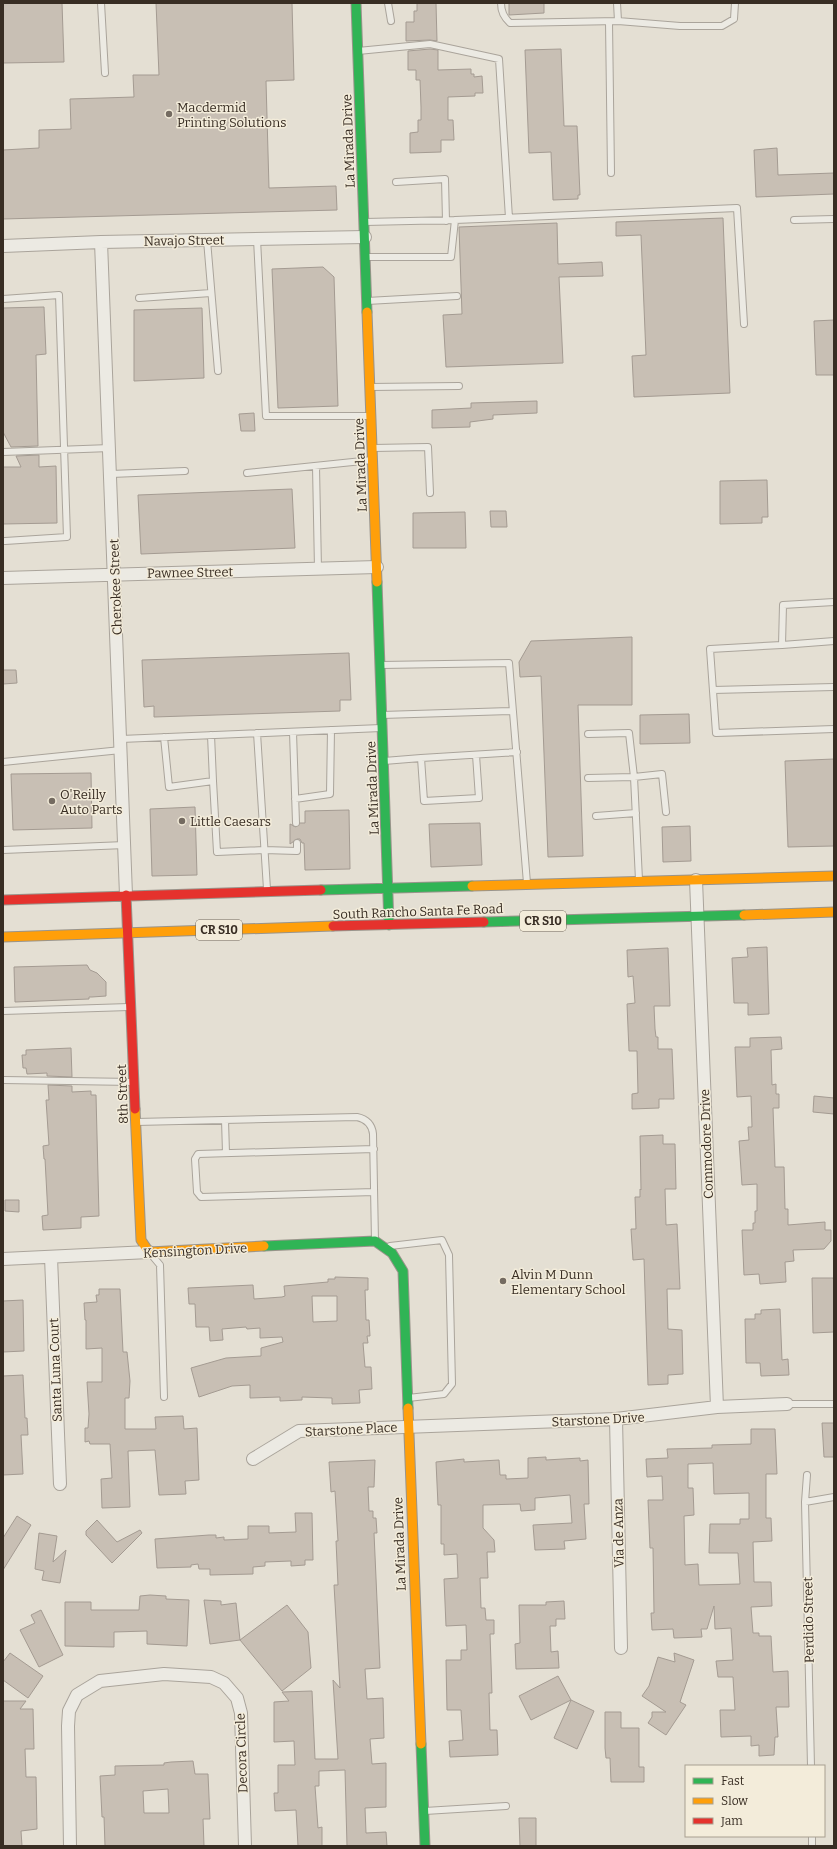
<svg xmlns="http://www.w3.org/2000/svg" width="837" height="1849" font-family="Bitter,serif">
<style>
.building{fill:#c8bfb4;stroke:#a49b92;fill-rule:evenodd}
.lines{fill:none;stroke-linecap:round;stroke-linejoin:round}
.lane-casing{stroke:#aaa49b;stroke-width:8}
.street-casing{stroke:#aaa49b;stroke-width:14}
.fast-casing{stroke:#99948b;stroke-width:11}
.slow-casing{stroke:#99948b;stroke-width:11}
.jam-casing{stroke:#99948b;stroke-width:11}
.lane{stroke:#eceae3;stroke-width:6}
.street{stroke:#eceae3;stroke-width:12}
.fast{stroke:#30b455;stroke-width:9}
.slow{stroke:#ff9f0a;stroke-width:9}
.jam{stroke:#e5322d;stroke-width:9}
.poi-dot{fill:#746b61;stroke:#f3ecda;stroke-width:1.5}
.labels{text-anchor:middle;stroke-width:3;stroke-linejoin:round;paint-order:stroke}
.shield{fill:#f3ecda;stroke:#70665a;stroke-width:1}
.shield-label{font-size:12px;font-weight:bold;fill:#382d23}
.poi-label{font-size:13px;fill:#382d23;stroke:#f3ecda;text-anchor:start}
.street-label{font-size:13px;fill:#382d23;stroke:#f3ecda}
</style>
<rect width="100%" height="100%" fill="#e4dfd3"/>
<path class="building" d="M3 3H62L64 62 3 63Z
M156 3H292L294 80 266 81 269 188 336 186 337 210 3 219V150L39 148V130L71 129 70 99 134 97 133 75H159Z
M417 3H436L437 41 430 40 406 41V22H414V11H417Z
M509 3H544V13L509 15Z
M430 49 438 50V70L471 69V74H474V77L482 76 483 93H475V96L448 97V120H453L454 140H441V152L410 153V133L418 132V120H421V107L420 80H416V70H408V51Z
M561 49 564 126H577L580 195H578V199L553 200 551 152 529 153 525 50Z
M777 148 778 175 834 173V194L756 197 754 150Z
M723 218 730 393 634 397 632 356 646 355 641 235 616 236V222Z
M557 223 558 264 602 262 603 276 559 277 563 363 446 367 443 315 462 314 459 227Z
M323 267 334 277 338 406 278 408 272 269Z
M44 307 46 354 36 355 38 446 11 447 3 432V308Z
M202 308 204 378 134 381V310Z
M834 320V375H816L814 321Z
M537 401V413L493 415V419L470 422V427L432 428V410L471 408V403Z
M254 413 255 431H241L239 414Z
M39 455V467L56 466 57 523 3 524V467H21L16 456Z
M767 480 768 517H762V523L720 524V481Z
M292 489 295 548 141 554 138 495Z
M490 511H506L507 527H491Z
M465 512 466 548H413V513Z
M632 637V705H578L583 856 548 857 541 676 520 677 519 662 531 641Z
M349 653 351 700H340V711L154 717V706L144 707 142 660Z
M3 670H16L17 683 3 684Z
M689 714 690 743 640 744V715Z
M834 759V846L788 847 785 761Z
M91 773 92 828 13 830 11 774Z
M195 807 197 875 152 876 150 809Z
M349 810 350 869 305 870 304 843H302L300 839H297L290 844V824L296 827 300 823H305V811Z
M480 823 482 865 431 867 429 824Z
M690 826 691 861 663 862 662 827Z
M767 947 769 1014 748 1015V1003H734L732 958 748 957 747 948Z
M668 948 670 1006H654L655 1029 656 1037H658V1049H672L674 1099H659V1108L632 1109V1094L638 1093 637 1051H629L627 1004 635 1003 633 976 628 977 627 950Z
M87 965 90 970 97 973 106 982V996L92 997H89V999L15 1002 14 967Z
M781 1037 782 1049 771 1050 772 1085 776 1084V1094H779V1108H773L775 1167H784L785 1209H788V1225L825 1222V1230H831V1241L824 1249 793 1250 794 1261 785 1262 786 1282 760 1284 759 1274 744 1275 742 1230H753V1223H755V1211H757V1184L742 1185 739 1141 749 1140 748 1127H752L751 1096 737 1097 735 1047H750V1038Z
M71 1048 72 1077 47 1076V1073L27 1074 26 1068H23L22 1055H26V1050Z
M48 1085 72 1086V1092L91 1091V1095H96L99 1216 81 1217V1228L43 1230 42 1216 48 1215 45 1159H44L43 1146 49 1145 46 1100H49Z
M814 1096 834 1098V1114L813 1112Z
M663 1135V1144H675L676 1189H665L666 1225 677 1224 680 1289H667L668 1329 682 1330 683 1374 668 1375V1384L648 1385 644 1259 633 1260 631 1229H636L635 1197H640V1189L641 1190 640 1136Z
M5 1200H19V1212L5 1211Z
M335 1277 368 1278V1290H365L366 1320H369L370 1336H367L368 1343H363L365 1367H371L372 1389 359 1390 360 1403 332 1404V1398L302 1397V1400L280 1401V1397L250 1398V1385L232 1386 199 1397 191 1368 226 1358 261 1356V1348L283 1342 282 1337 260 1338V1328L247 1329 246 1327 222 1329 223 1340 210 1341 209 1327H196L195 1304H189L188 1288 253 1285 254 1299 282 1297 285 1296 284 1286 328 1282V1279H335ZM312 1296H337V1321L313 1322Z
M812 1278H833L834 1280V1332L813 1333Z
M99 1289H120L123 1352H127L130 1381 129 1398H125V1429H156L155 1417 183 1416 184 1429 197 1428 199 1480 185 1481 186 1494 159 1495 155 1450 128 1451 130 1507 102 1508 101 1479 112 1478 110 1444H90L89 1441 85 1442V1428H88L89 1414 87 1382H102V1348L86 1349V1320H85L84 1303 97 1302 96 1295H99Z
M23 1300 24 1351 3 1352V1301Z
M780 1309 782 1360 788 1359 789 1375 761 1376 760 1363H746L745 1319H755V1314H761V1310Z
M23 1375 25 1418H27L28 1435H21L23 1474 3 1475V1376Z
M822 1423H834V1457H824Z
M751 1429H775L777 1474H766V1518H771L772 1541 753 1542 754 1582H771L772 1606 751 1607 753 1633H759V1636H771L773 1672 788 1671 789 1707H776L778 1737H775L774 1755 759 1756V1745L751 1746V1736L721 1737 720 1710H735L733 1677H718L716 1661 733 1660 731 1628 715 1629 714 1606 707 1629H701L702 1637 674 1638 673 1629 652 1630 651 1613H654L653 1548H650L648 1500H663L662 1476 647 1477 646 1459 668 1458 667 1449 712 1448V1445L751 1444ZM713 1463 714 1494 749 1493V1519H740V1524H710L709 1553H738L740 1584 699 1585 698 1564 685 1565 684 1516 694 1515 693 1488H688V1464Z
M546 1457V1460L580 1458V1461L588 1460 589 1504H584L586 1539 564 1541 565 1549 535 1550 533 1525 572 1523 570 1495 535 1498V1510L521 1511 520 1504 483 1505V1528L494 1540 495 1552H487L488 1578H480L481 1608H485L486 1620H494V1634H490L492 1693H489L490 1730H497L498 1755 450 1757 449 1741 463 1740 461 1710H447L446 1660H461V1650H467L466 1625 446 1626 444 1579 458 1578 457 1554 444 1555V1544H441V1505H438L436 1462 464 1459V1462L499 1460 500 1475H506V1479L528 1478V1458Z
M375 1460 374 1487H368L369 1511H373V1518H376L377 1533H374L380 1668 365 1669 367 1699 383 1698 384 1738 370 1739 372 1764 386 1763V1807L365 1808 366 1833 386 1832 387 1846H347L345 1770 319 1771V1786H315L318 1828 322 1827V1846H298L296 1810 275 1811 274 1793H278V1765H295L294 1741 274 1742V1702L289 1701 282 1692 312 1691 315 1759H338L333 1680 340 1688 334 1585H338L336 1541H338L335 1491 331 1492 329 1462Z
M295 1513H312L313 1560H305V1565L291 1566V1561L265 1562V1566L253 1567V1574L210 1575V1569H199L198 1564 191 1565V1567L157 1568 155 1539 209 1535H216V1538L224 1537V1540L248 1539V1526H269V1533L296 1532Z
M17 1516 31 1525 3 1570V1538Z
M97 1520 117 1542 140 1530 142 1533 112 1563 86 1535V1531Z
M39 1533 57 1536 53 1562 66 1550 60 1583 42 1580 44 1571 35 1569Z
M150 1595 166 1596V1599L189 1600 187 1646 147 1644V1631L114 1632V1647L65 1646V1602H91V1610H139L140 1596Z
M204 1600 221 1601V1605L236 1603 240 1640 287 1605 308 1632 311 1668 282 1691 240 1640 210 1644Z
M564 1601 565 1619H556V1626H550L551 1652 558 1651 559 1668 516 1669 515 1644 520 1643 519 1605H546V1602Z
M41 1610 63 1655 39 1667 20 1630 35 1623 31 1615Z
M10 1653 43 1676 28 1698 3 1680V1662Z
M674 1653 694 1660 680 1702 686 1705 666 1735 648 1723 652 1717V1712H666L642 1696 649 1686 658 1657 675 1662Z
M558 1676 571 1700 531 1720 519 1696Z
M571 1700 594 1711 577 1749 554 1738Z
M3 1701H26L20 1709H33L34 1749H25L26 1777H36L37 1829 21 1831 22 1846H3Z
M605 1712H621V1728H639V1767H644V1782H611L610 1758H606L605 1748Z
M193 1761 195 1774H208L210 1819H203L204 1846H105L104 1817H102L100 1776 115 1775V1766L164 1765V1763L171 1762ZM168 1789 169 1813H144L143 1791Z
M519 1818H536V1846H520Z"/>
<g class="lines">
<g class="lane-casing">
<path id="lane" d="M101 3 105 73
M388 3 391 21
M501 3C501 12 504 17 510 23L618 21 680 26H722L734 19 735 3
M617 3 618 21
M609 22 611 173
M358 51 430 44 499 59 509 218
M396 182 445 179 446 221
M455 220 737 208 744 324
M794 220 834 219
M365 222 455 220 451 257H366
M257 239 266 416H370
M207 240 218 371
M139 298 211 293
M3 299 59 295 67 537 5 541
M367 301 457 296
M370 387 459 386
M373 448 428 447 430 493
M3 452 110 448
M316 466 318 569
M247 473 372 460
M111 474 185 471
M834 602 783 605 782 645 710 649 716 733 834 729
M782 645 834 641
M381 665 509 663 527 883
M713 690 834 687
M382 715 513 711
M293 732 296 823
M257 733 267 889
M588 734 629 733 634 777 588 778
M211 735 213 781
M164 737 169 787 213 781 217 852 264 850 297 851V843
M121 739 381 728
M476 755 479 798 424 801 421 758 517 752
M384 761 421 758
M3 762 121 750
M295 799 330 794 331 730
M596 816 636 813
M3 850 125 845
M639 880 634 777 662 774 666 812
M3 1011 129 1007
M3 1080 133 1082
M225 1120 226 1153
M136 1122 357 1117C366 1119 372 1124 373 1134L375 1241
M374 1149 198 1154 195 1159 197 1192 201 1197 374 1192
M390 1246 442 1240 449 1255 452 1384 444 1394 408 1398
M150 1253 160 1265 164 1397
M787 1404H834
M807 1475 805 1502 811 1766
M805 1502 834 1497
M425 1811 506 1806
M812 1836V1846"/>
</g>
<g class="street-casing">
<path id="street" d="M101 242 126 895
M3 246 101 242 365 237
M3 578 377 567
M696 880 717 1407
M51 1257 60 1484
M3 1259 149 1252
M616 1419 621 1648
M253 1459 299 1431 616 1419 717 1407 787 1404
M70 1846 68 1726 69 1711 77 1695 100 1681 164 1674 211 1677 224 1683 237 1698 241 1713 245 1846"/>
</g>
<g class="fast-casing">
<path id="fast" d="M356 3 367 312
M377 582 389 925
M321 890 472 886
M484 922 744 915
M264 1246 375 1241 392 1253 403 1271 408 1408
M421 1744 425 1846"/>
</g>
<g class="slow-casing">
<path id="slow" d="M367 312 377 582
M472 886 834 876
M744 915 834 912
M3 937 333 926
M135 1109 141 1240 149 1252 264 1246
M408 1408 421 1744"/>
</g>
<g class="jam-casing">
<path id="jam" d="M126 895 135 1109
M3 900 321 890
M333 926 484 922"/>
</g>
<use href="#lane" class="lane"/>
<use href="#street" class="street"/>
<use href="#fast" class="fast"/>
<use href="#slow" class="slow"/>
<use href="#jam" class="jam"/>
</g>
<g class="poi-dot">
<circle cx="169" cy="114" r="4"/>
<circle cx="52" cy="801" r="4"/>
<circle cx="182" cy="821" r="4"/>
<circle cx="503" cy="1281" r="4"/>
</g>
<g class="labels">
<g class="shield">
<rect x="520" y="911" width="46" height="20" rx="3"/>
<rect x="196" y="920" width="46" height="20" rx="3"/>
</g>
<g class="shield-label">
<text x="543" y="925">CR S10</text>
<text x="219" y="934">CR S10</text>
</g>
<g class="poi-label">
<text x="177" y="112">Macdermid<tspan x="177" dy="15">Printing Solutions</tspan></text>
<text x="60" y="799">O'Reilly<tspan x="60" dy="15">Auto Parts</tspan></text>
<text x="190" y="826">Little Caesars</text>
<text x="511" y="1279">Alvin M Dunn<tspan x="511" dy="15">Elementary School</tspan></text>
</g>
<g class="street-label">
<text transform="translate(348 141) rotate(-92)" y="5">La Mirada Drive</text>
<text transform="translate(184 240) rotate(-1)" y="5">Navajo Street</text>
<text transform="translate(360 465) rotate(-92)" y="5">La Mirada Drive</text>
<text transform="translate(190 572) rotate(-1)" y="5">Pawnee Street</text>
<text transform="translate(115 587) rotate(-92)" y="5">Cherokee Street</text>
<text transform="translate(372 788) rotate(-92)" y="5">La Mirada Drive</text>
<text transform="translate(418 911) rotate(-2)" y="5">South Rancho Santa Fe Road</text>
<text transform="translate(122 1094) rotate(-92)" y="5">8th Street</text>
<text transform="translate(706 1144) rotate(-92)" y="5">Commodore Drive</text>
<text transform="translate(195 1250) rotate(-3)" y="5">Kensington Drive</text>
<text transform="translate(55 1370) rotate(-92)" y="5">Santa Luna Court</text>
<text transform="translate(598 1419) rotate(-3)" y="5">Starstone Drive</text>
<text transform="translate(351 1429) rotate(-3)" y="5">Starstone Place</text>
<text transform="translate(618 1533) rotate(-91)" y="5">Via de Anza</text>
<text transform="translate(399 1544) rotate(-92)" y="5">La Mirada Drive</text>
<text transform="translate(808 1620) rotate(-91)" y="5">Perdido Street</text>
<text transform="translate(241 1753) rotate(-92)" y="5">Decora Circle</text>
</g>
</g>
<rect width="837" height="1849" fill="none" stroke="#382d23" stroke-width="8"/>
<rect x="685" y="1765" width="140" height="72" fill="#f3ecda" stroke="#a8a091"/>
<rect x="693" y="1778" width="20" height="6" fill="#30b455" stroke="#a8a091"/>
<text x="721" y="1785" font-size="12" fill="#382d23">Fast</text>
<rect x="693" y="1798" width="20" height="6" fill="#ff9f0a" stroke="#a8a091"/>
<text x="721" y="1805" font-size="12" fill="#382d23">Slow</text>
<rect x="693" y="1818" width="20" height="6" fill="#e5322d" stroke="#a8a091"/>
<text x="721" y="1825" font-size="12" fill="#382d23">Jam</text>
</svg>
